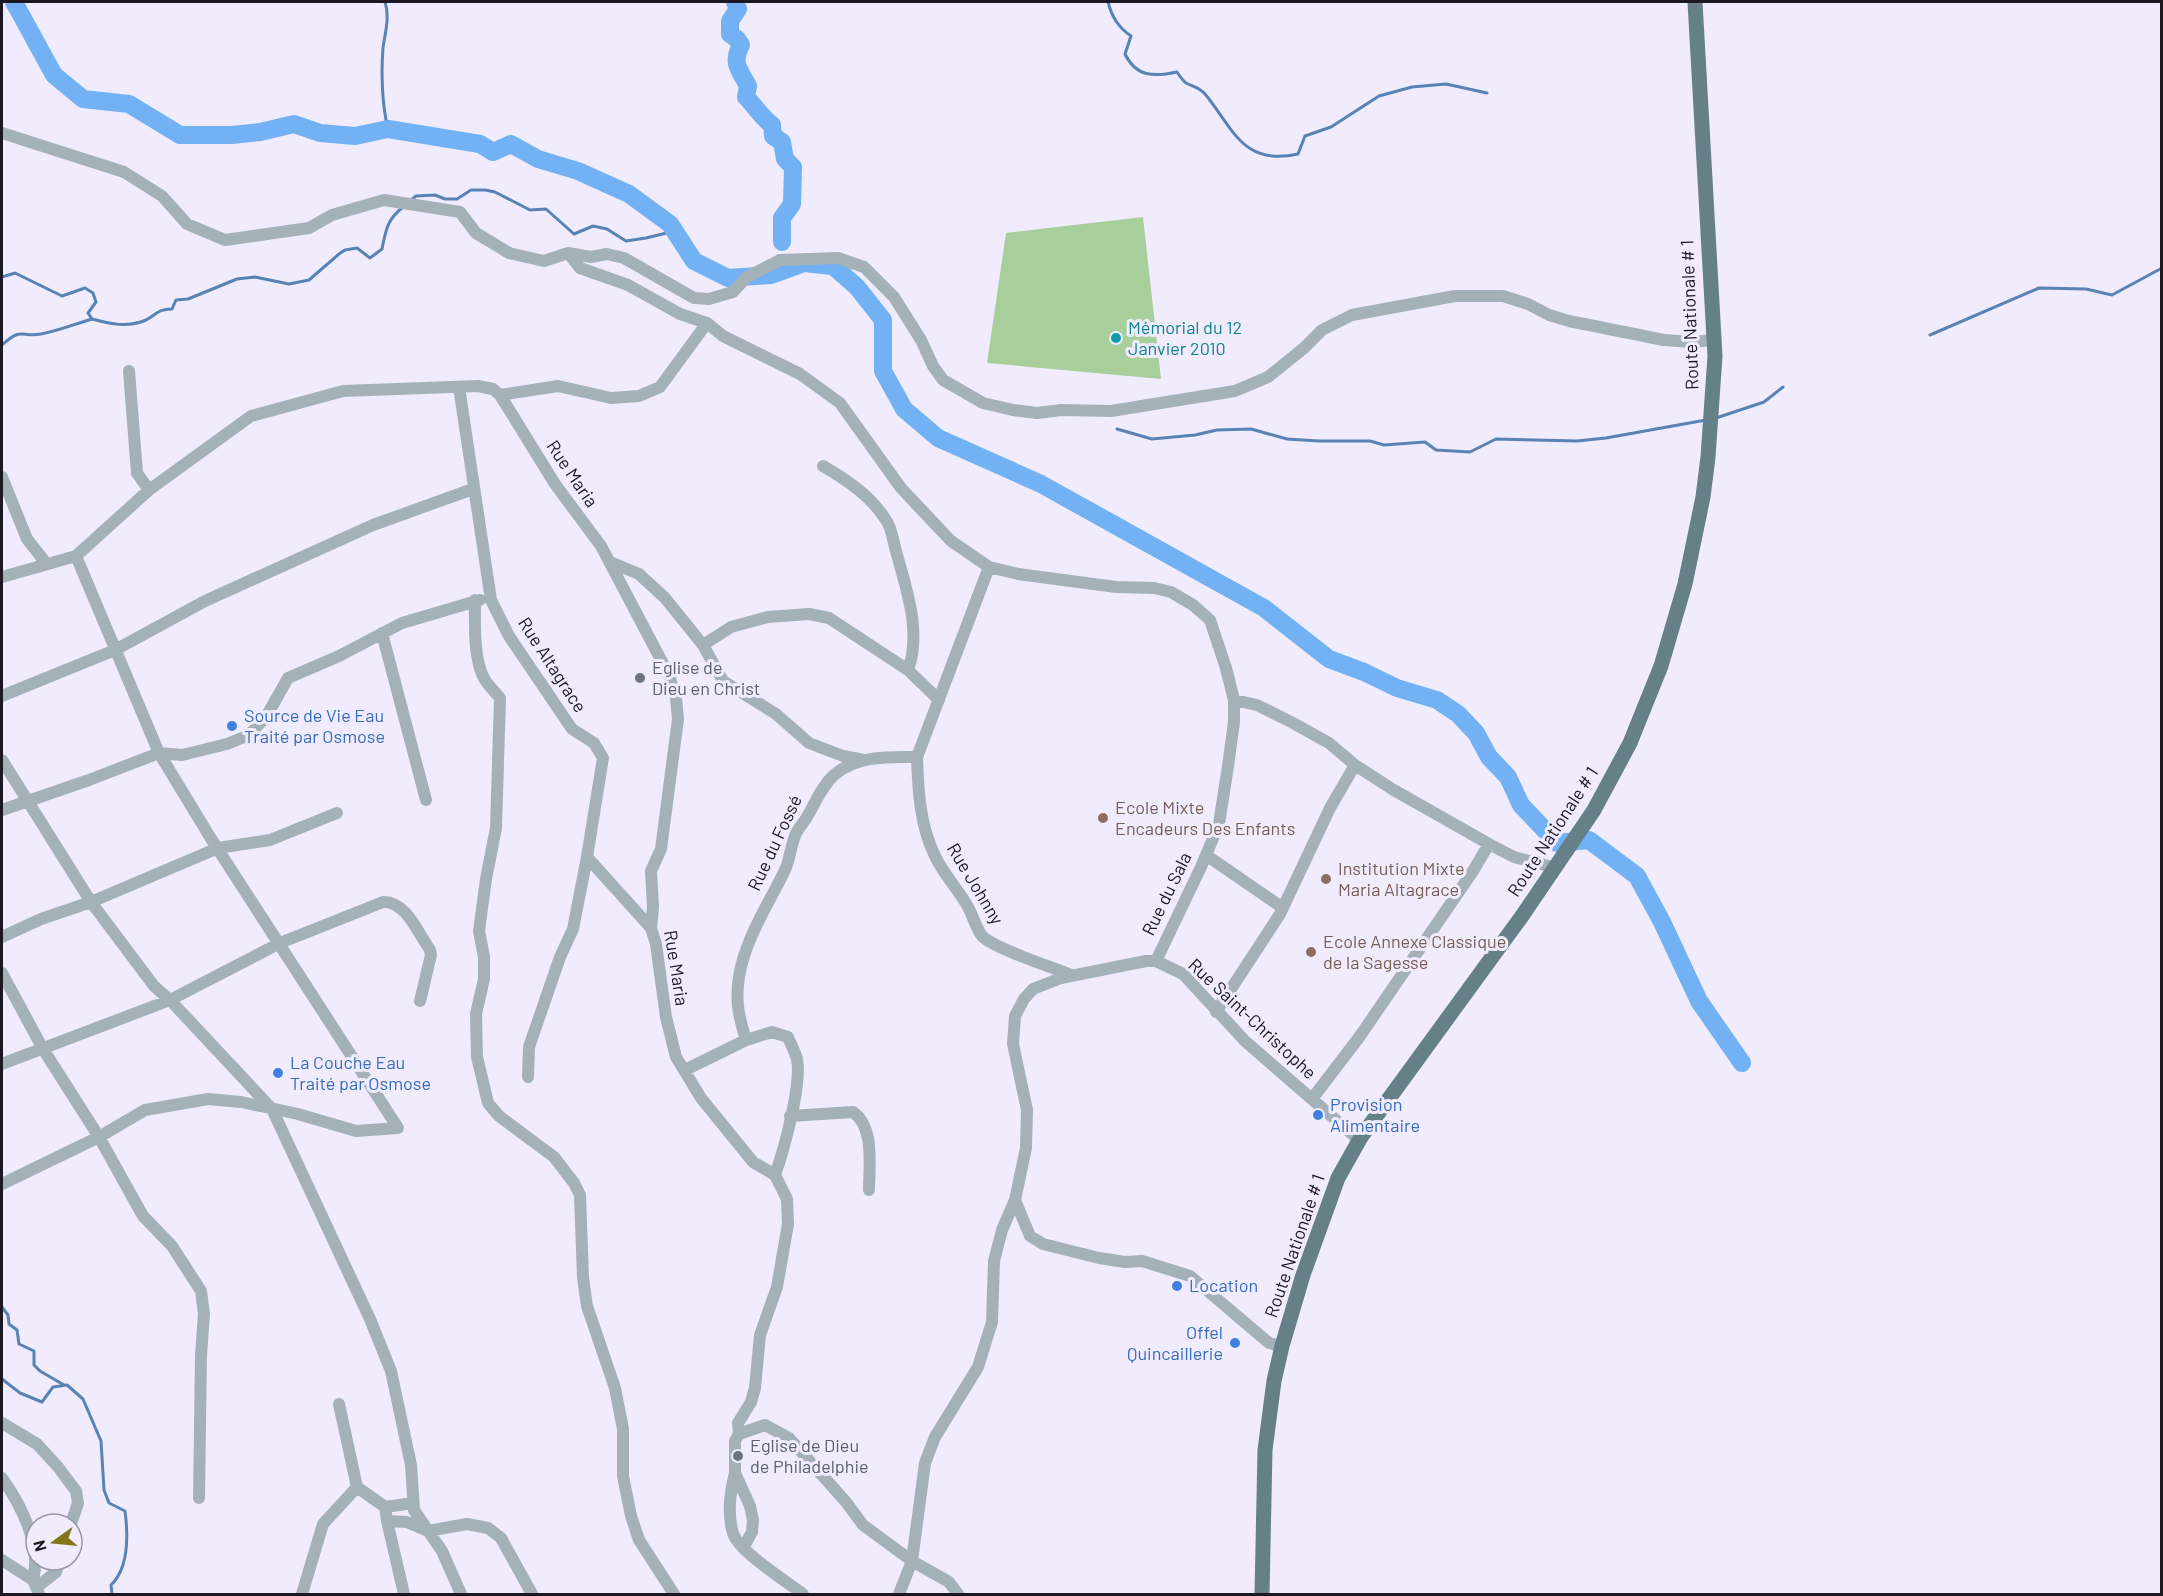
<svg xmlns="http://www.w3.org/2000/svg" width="2163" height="1596" font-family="Barlow,sans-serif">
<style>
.green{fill:#a8cf9b}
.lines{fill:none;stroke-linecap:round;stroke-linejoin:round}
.stream{stroke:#5883b4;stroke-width:3}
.river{stroke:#72b1f3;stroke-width:18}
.minor{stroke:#a4b2b8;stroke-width:12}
.major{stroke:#658089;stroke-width:15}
.culture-dot{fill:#0f9aa8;stroke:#f0ecfd;stroke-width:2}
.worship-dot{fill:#6b7280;stroke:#f0ecfd;stroke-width:2}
.shop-dot{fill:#3f7fe0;stroke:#f0ecfd;stroke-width:2}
.education-dot{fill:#8d6e63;stroke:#f0ecfd;stroke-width:2}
.labels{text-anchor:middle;stroke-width:6;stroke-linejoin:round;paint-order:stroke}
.street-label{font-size:18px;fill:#1b1822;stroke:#f0ecfd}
.culture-label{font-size:18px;fill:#0d838f;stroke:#f0ecfd;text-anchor:start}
.worship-label{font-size:18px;fill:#5b616d;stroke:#f0ecfd;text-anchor:start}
.shop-label{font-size:18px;fill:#366cbe;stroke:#f0ecfd;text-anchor:start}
.education-label{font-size:18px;fill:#785e54;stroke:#f0ecfd;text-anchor:start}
</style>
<rect width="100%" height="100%" fill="#f0ecfd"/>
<path class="green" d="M1143 217 1161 379 987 363 1006 233Z"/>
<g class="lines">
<path class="stream" d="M385 2C390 17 385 33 383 48 381 73 382 105 388 129
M1108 2C1112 17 1118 27 1131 36L1125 54C1136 77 1154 77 1177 72 1179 75 1183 81 1186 83 1194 87 1199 87 1205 94 1234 129 1242 166 1298 154L1305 136 1331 127 1379 96 1412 87 1446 84 1487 93
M410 201 416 196 435 195 445 199H457L471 190H485L495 192 530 210 546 209 574 234 593 226 607 229 626 241 646 238 675 231
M2 277 15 273 62 296 85 288 93 293 96 302 88 313 92 319C111 324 127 328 146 320 157 314 158 309 172 309L176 300 188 299 237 279 255 277 289 284 309 280 339 254 345 250 357 248 370 258 382 249C386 229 387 220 403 207
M1930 335 2039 288 2086 289 2112 295 2162 268
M2 345C23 326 20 338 41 334 58 331 75 324 92 319
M1716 418 1764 402 1783 387
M1117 429 1152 439 1195 435 1217 430 1251 429 1287 439 1319 441H1370L1384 445 1425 442 1436 450 1470 452 1496 439 1577 441 1606 438 1706 420
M2 1307 8 1315 9 1324 17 1330 19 1344 34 1351V1365L40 1371 64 1385
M2 1379 20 1393 42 1402 53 1387 67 1385 83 1399 101 1441 104 1490 109 1503 125 1511C128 1534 129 1568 111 1585L112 1594"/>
<path class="river" d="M14 2 54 75 83 99 129 104 180 135H232L260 132 294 124 320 133 355 136 388 129 480 144 493 152 511 144 538 159 578 171 629 194 670 224 694 261 728 278 771 275 804 263 833 266 857 287 883 320V371L904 409 938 438 1041 484 1264 608 1329 659 1364 672 1397 688 1437 700 1458 714 1476 733 1489 757 1508 777 1521 805 1557 843 1589 840 1637 876 1662 922 1699 1001 1742 1063
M735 2 738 9 730 21V34L737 39 741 45C731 64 740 70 748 86L746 97C755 106 761 117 772 125L773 136 782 142 785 159 793 167 792 204 782 218V242"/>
<path class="minor" d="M2 133 124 172 162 196 187 224 225 240 309 228 332 215 384 200 460 212 476 233 509 253 544 261 568 253 591 257 607 254 624 258 694 298 709 299 733 292 747 277 780 260 838 258 864 267 894 297 921 340 933 366 943 380 983 403 1013 410 1037 413 1061 410 1111 411 1235 391 1268 377 1304 348 1322 330 1352 315 1455 296H1503L1528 304 1549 315 1569 321 1664 340 1690 342 1714 340
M568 253 580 268 628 285 680 314 707 323
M129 371 137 473 149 490
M459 387 491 600 509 636 572 729 594 743 603 758 587 857 651 928
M500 395 558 386 611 398 639 396 660 387 707 323 723 336 800 374 840 403 901 488 951 541 989 567 1018 574 1116 587 1154 588 1171 592 1193 605 1210 620 1226 668 1234 700V722L1228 766 1219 824 1201 867 1156 961
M823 466C847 480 871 496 886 520 892 528 893 542 896 551 906 588 922 632 908 670L939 700
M2 477 27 539 46 563
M610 562 639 574 665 598 703 645 723 681 776 714 809 743 843 756 864 760
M2 577 76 556 149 490 251 416 343 391 478 386 493 389 500 395 555 484 601 546 669 675 676 698 678 719 661 849 651 871 653 907 651 928 656 944 666 1017 676 1057 701 1098 753 1162 775 1175 787 1199 788 1224 777 1287 760 1335 755 1388 751 1402 738 1423 739 1434 735 1441V1473L750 1506 753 1520 752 1532 743 1548
M475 600C475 623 473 660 485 680 489 686 495 692 500 698L496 828 486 879 479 931 484 957V979L476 1014 477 1057 488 1103 499 1116 554 1157 574 1183 580 1195 583 1278 587 1306 615 1388 623 1429V1476L631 1516 639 1540 674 1594
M382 633 426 800
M703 645 731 627 768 617 809 614 829 618 908 670
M2 696 115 650 205 601 373 525 473 489
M1234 700 1257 705 1293 723 1329 743 1355 765 1392 789 1489 844 1514 857 1556 868
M917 757C918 790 920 826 935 856 944 875 958 889 968 907 973 916 976 928 982 936 995 949 1052 967 1071 975
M2 760 91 902 154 986 170 1000 272 1109 370 1319 391 1371 411 1465 414 1510 442 1551 461 1594
M2 810 89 780 159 753 182 755 227 744 249 735 266 717 288 678 339 656 402 623 480 600
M1206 855 1283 908
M2 937 41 919 91 902 218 848 270 840 337 813
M2 973 43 1049 99 1137 143 1216 172 1246 201 1291 204 1314 201 1355 199 1498
M1216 1012 1280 914 1330 808 1355 765
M746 1040 772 1032 788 1037C791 1044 795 1052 797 1059 802 1084 784 1150 775 1175
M2 1064 170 1000 280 943 383 902C406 901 418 933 430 950L431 955 420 1001
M685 1070 746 1040C739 1017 735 1001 739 977 745 939 768 905 784 872 790 861 790 848 795 836 797 829 803 824 807 817 816 802 821 787 834 775 857 755 889 757 917 757L989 567
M528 1077 529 1047 560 957 573 929 587 857
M1312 1099 1360 1036 1473 871 1489 844
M790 1116 853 1112C875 1127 869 1167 869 1190
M2 1184 99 1137 145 1110 208 1099 241 1102 298 1114 356 1131 398 1128 210 837 159 753 76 556
M1282 1346 1269 1343 1190 1276 1142 1261 1125 1262 1099 1258 1043 1244 1030 1236 1015 1200 1026 1148 1027 1110 1013 1044 1015 1016 1024 999 1033 989 1061 978 1146 961H1156L1183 974 1245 1041 1359 1140
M339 1404 357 1487
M2 1423 37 1444 58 1467 76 1491 78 1503 71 1524
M739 1434 765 1425 789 1438 846 1502 863 1525 912 1561 949 1582 958 1594
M735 1473C730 1492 727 1513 733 1533 738 1551 787 1582 803 1594
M2 1478C21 1505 42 1545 33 1580
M385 1507 413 1503
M387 1521 404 1594
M2 1560 33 1580 39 1594
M37 1587 56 1572 60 1560
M302 1594 323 1524 357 1487 385 1507 387 1521 407 1522 428 1531 467 1524 488 1528 501 1538 532 1594
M899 1594 912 1561 925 1463 935 1437 978 1367 992 1322 994 1261 1002 1230 1015 1200"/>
<path class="major" d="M1262 1594 1265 1450 1274 1381 1282 1346 1303 1275 1338 1178 1361 1137 1522 916 1594 810 1630 743 1661 666 1685 584 1703 497 1708 457 1715 356 1695 2"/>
</g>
<circle class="culture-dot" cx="1116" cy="338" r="6"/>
<g class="worship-dot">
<circle cx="640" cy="678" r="6"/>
<circle cx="738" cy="1456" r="6"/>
</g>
<g class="shop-dot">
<circle cx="232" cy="726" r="6"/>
<circle cx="278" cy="1073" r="6"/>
<circle cx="1318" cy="1115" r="6"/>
<circle cx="1177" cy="1286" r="6"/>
<circle cx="1235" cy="1343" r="6"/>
</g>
<g class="education-dot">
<circle cx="1103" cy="818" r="6"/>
<circle cx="1326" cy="879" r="6"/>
<circle cx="1311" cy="952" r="6"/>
</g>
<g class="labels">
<g class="street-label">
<text transform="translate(1690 315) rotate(-92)" y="6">Route Nationale # 1</text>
<text transform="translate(572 474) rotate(56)" y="6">Rue Maria</text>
<text transform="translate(552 665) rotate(57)" y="6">Rue Altagrace</text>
<text transform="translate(1553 832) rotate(-57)" y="6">Route Nationale # 1</text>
<text transform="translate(775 843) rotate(-65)" y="6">Rue du Fossé</text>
<text transform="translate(975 884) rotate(59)" y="6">Rue Johnny</text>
<text transform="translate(1167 894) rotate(-64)" y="6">Rue du Sala</text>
<text transform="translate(676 968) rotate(81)" y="6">Rue Maria</text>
<text transform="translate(1252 1019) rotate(43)" y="6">Rue Saint-Christophe</text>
<text transform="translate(1295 1246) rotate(-71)" y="6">Route Nationale # 1</text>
</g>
<g class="culture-label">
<text x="1128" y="334">Mémorial du 12<tspan x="1128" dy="21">Janvier 2010</tspan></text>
</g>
<g class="worship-label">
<text x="652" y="674">Eglise de<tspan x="652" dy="21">Dieu en Christ</tspan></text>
<text x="750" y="1452">Eglise de Dieu<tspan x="750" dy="21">de Philadelphie</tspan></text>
</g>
<g class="shop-label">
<text x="244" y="722">Source de Vie Eau<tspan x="244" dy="21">Traité par Osmose</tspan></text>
<text x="290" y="1069">La Couche Eau<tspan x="290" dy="21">Traité par Osmose</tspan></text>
<text x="1330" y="1111">Provision<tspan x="1330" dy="21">Alimentaire</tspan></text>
<text x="1189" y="1292">Location</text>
<text x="1223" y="1339" text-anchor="end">Offel<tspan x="1223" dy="21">Quincaillerie</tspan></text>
</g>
<g class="education-label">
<text x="1115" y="814">Ecole Mixte<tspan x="1115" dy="21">Encadeurs Des Enfants</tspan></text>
<text x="1338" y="875">Institution Mixte<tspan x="1338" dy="21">Maria Altagrace</tspan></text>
<text x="1323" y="948">Ecole Annexe Classique<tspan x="1323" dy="21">de la Sagesse</tspan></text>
</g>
</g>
<rect width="2163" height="1596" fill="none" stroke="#1b1822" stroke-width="6"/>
<g transform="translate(54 1542) rotate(255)"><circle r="28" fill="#f0ecfd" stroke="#9b97a5" stroke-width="1.5"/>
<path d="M0-4.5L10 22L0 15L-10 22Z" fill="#827517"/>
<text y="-9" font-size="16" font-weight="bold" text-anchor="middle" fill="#1b1822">N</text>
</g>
</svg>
